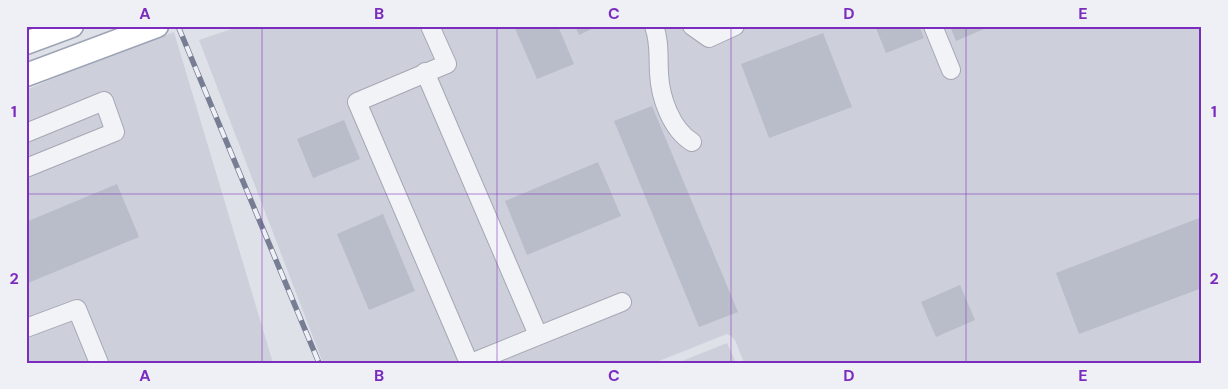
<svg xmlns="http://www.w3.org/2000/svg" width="1228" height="389" font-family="'DM Sans',sans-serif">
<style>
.built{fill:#cdd0db}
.building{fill:#b9bcc9}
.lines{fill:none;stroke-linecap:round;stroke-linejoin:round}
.minor-casing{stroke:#a4a7b3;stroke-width:20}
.major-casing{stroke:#9da4b5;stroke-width:25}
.minor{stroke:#f2f3f7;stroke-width:18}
.major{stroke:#fff;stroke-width:22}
.rail-casing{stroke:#777e93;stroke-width:5.5}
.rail{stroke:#eef0f6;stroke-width:4;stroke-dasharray:11;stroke-linecap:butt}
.grid{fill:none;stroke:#7b2cbf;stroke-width:1;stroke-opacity:0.55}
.neatline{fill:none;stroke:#7b2cbf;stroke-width:2}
.grid-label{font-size:16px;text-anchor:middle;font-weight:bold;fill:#7b2cbf}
</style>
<rect width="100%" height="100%" fill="#dfe1e9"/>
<path class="built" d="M240 26H1202V363H744L735 340 731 336 727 334 654 363H323L199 40Z
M174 32 273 363H26V90L64 74Z
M727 343 736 363H677Z"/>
<path class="building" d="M514 26H558L574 64 537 79Z
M575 26H598L579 35Z
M875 26H919L924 38 886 53Z
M950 26H991L956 41Z
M823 33 852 107 769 138 741 64Z
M652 106 738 312 699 327 614 121Z
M344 120 360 159 313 178 297 139Z
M598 162 621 216 527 255 505 201Z
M117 184 139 237 28 283 26 278V222Z
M383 214 415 291 369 310 337 234Z
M1202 217V288L1079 334 1056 273Z
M960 285 975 320 936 337 921 302Z"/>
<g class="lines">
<g class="minor-casing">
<path id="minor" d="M430 26 447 64 357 102 469 363
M654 26C660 42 658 56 659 73 660 97 671 129 692 142
M692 26 709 38 735 26
M933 26 951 70
M425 72 538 335
M26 133 104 101 115 132 26 168
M26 328 77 309 99 363
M471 363 622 302"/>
</g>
<g class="major-casing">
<path id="major" d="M26 43 72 26
M26 75 157 26"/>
</g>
<use href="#minor" class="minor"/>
<use href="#major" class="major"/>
<g class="rail-casing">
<path id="rail" d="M178 26 319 363"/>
</g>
<use href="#rail" class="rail"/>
</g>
<path class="grid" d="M262 26V363M497 26V363M731 26V363M966 26V363M26 194H1202"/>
<rect width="1228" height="389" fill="none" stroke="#eef0f6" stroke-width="55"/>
<rect x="28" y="28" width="1172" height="334" class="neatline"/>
<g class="grid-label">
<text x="145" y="19">A</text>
<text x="379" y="19">B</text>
<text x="614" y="19">C</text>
<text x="849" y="19">D</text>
<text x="1083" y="19">E</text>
<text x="14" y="117">1</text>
<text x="1214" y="117">1</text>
<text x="14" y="284">2</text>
<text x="1214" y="284">2</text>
<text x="145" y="381">A</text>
<text x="379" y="381">B</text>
<text x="614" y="381">C</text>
<text x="849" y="381">D</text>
<text x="1083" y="381">E</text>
</g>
</svg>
